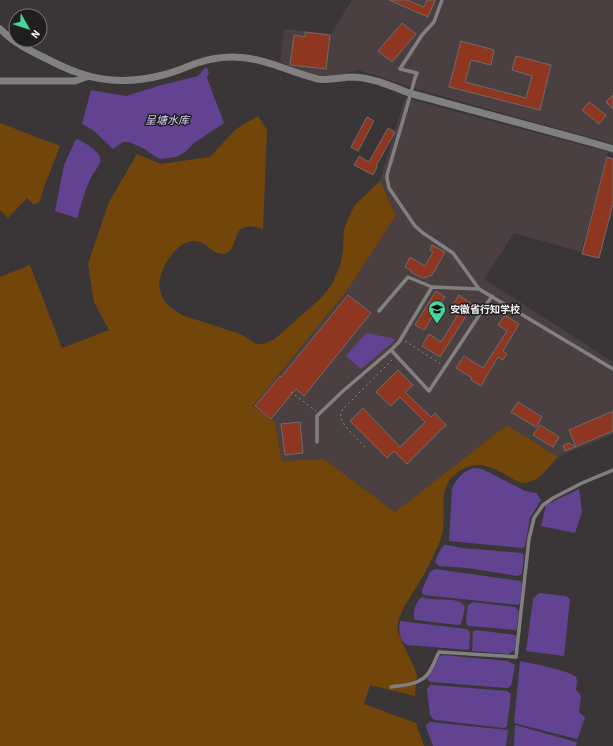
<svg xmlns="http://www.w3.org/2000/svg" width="613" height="746" font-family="'Source Sans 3','Noto Sans SC',sans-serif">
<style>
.built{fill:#4a4042}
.green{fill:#72460b}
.water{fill:#624392}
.building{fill:#8f3620;stroke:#6f6b6a}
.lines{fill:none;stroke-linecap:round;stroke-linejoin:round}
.path{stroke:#8b8788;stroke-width:1;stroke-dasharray:2 3;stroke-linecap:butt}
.service{stroke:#818081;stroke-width:3.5}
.minor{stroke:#818081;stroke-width:7}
.service-bridge{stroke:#818081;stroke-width:3.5}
.labels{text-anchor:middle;stroke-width:3;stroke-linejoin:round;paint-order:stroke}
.poi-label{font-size:10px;font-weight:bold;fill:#f5f2f3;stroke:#201e1f;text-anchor:start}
.water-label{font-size:11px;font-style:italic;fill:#daccf8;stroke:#201e1f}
</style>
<rect width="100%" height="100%" fill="#3a3637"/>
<path class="built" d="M352 0H613V144L420 90 358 70 335 77 304 73 280 62 284 29 331 34Z
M405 98 608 152 581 252 514 233 484 279 613 362V434L558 457 507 425 395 512 324 459 282 461 275 422 253 406 349 288 396 215 380 181Z"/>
<path class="green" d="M258 116 267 130 263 229C258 228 251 225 245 227 233 230 238 248 226 253 214 258 207 240 193 241 175 243 160 268 159 285 159 288 161 293 162 297 166 305 174 310 182 315L240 334 257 344H264L276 338 321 298 330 287 333 282 341 263 343 249 344 229 349 217 355 205 380 181 396 215 349 288 253 406 275 422 282 461 324 459 395 512 507 425 558 457C552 463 543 475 536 479 533 481 526 483 522 483 517 482 513 479 508 476 494 468 480 460 463 469 430 487 452 517 439 543 433 558 425 573 417 586 410 598 394 619 398 633L417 674 415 696 370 685 364 704 416 723 424 746H0V277L30 265 62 348 109 330 94 302 88 264 109 202 137 154 161 164 210 157 236 129Z
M0 123 60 146 44 187 40 201 34 205 27 198 8 218 0 210Z"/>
<path class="water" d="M206 67 209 72 207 78 224 123 194 143 185 152 176 157 160 159 151 154 145 149 129 142H123L113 149 93 130 82 124 91 90 126 96 158 86 198 76Z
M76 139C82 140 99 152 100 157 102 164 96 169 93 174 85 188 82 203 77 218L55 211 64 165Z
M366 333 395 339 394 341 361 369 346 356Z
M474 468 482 469 525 491 536 493 538 495 541 500 530 518 525 546 522 548 449 541 452 489C456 479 463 471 474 468Z
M579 489 582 512 575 533 541 526 546 505Z
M445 545H447L462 548 522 553 524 556 522 574 518 576 468 568 439 566 435 562C437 556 440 549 445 545Z
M435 569 521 581 522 584 520 603 518 605 424 595 422 593V590L430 572Z
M539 593 566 596 570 599 564 656 526 651 533 600V599Z
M422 597C433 601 452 598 460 602 463 604 463 605 465 607L462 621 461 624 458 625 415 620C412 613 416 601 422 597Z
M473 602 515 607 519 611 517 627 516 630 469 626 467 625 466 619 468 605Z
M400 621 467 629 470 632 469 650 407 645C398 638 399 631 400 621Z
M476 630 515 635 516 637 515 650 508 654 472 651 473 631Z
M443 655 508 661 515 665 511 686 507 688 430 682 427 679 440 656Z
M520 661C530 663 571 671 576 677 578 680 576 687 576 690L580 694 581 697 579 712 585 717 578 738 577 739 569 737 514 723Z
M430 685H433L507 691 511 694 507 727 503 728 436 720 433 719 430 715 427 689Z
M430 722 508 730 506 746H433L426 727V725Z
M515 725 576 742 577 743 576 746H514Z"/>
<path class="building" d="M389 0H407L424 7 427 0H435L428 17Z
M402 23 416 34 392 62 378 51Z
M305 32 330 35 326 69 290 65 294 35 305 37Z
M461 41 494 50 491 65 471 60 465 82 526 98 532 76 512 70 516 56 551 65 540 110 449 87Z
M613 95V109L606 102Z
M589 102 606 115 599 124 582 110Z
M367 117 374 121 358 151 351 147Z
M388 128 395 132 376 166 377 167 373 175 354 165 359 156 369 162Z
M607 157 613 159V204L599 258 582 254Z
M432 245 445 252 432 275 427 277 422 278 411 272 412 271 405 267 410 257 425 266 433 252 430 250Z
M436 291 445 297 424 330 415 325Z
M348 295 371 313 304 396 296 389 271 419 255 406 280 376 281 377Z
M459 295 473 305 440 357 422 346 429 334 441 342 459 313 451 308Z
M505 315 519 324 503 351 507 354 503 360 498 357 481 386 471 380 472 378 456 368 464 356 483 368 507 331 498 325Z
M398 370 413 385 405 392 431 417 435 413 446 425 407 464 394 451 387 458 350 421 363 408 400 447 425 422 400 397 391 406 376 392Z
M518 402 542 417 536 427 511 412Z
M613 411V431L565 451 563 446 569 443 576 447 569 430Z
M300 422 303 453 285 455 281 424Z
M540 425 559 437 553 447 533 435Z"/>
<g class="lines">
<path class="path" d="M405 341 441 364
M291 392 316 411
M365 447C360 441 343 426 341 419 340 415 341 413 343 409L393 359"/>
<path class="service" d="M415 78 417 73 400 69 422 35 434 22 442 0
M406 110 387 175V178L389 188 415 226 423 233 453 253 479 289 613 369
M379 311 408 277 432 287 479 289
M391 350 429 391 492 296
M317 442V416L343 391 391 350 399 342 432 287
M391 687C403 685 418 685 427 675 432 669 435 660 439 652L516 657 529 539 534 518 543 505 553 498 582 483 613 470"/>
<path class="minor" d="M0 29C6 34 12 40 19 44 28 50 39 55 49 60 59 65 69 70 79 73 106 83 136 82 163 75 175 72 186 67 197 63 209 59 221 57 233 57 263 57 289 72 318 79 330 81 341 77 354 77 373 78 391 86 409 93L586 141 613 149
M0 81H75L89 76"/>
<path class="service-bridge" d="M406 110 415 78"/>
</g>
<defs>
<g id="school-pin" transform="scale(0.9)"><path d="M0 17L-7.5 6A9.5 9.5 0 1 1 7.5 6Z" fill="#4ad49c" stroke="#201e1f"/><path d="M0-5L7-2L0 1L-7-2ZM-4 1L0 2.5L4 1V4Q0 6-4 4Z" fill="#111"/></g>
</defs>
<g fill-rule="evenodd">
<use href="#school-pin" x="437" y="309"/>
</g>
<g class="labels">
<g class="poi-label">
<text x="450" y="313">安徽省行知学校</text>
</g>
<g class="water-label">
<text x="167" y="124">呈塘水库</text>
</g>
</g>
<g transform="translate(28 28) rotate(129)"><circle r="19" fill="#201e1f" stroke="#757374"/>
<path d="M0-3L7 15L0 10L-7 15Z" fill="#4ad49c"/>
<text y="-6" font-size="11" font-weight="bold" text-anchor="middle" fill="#f5f2f3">N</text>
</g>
</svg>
